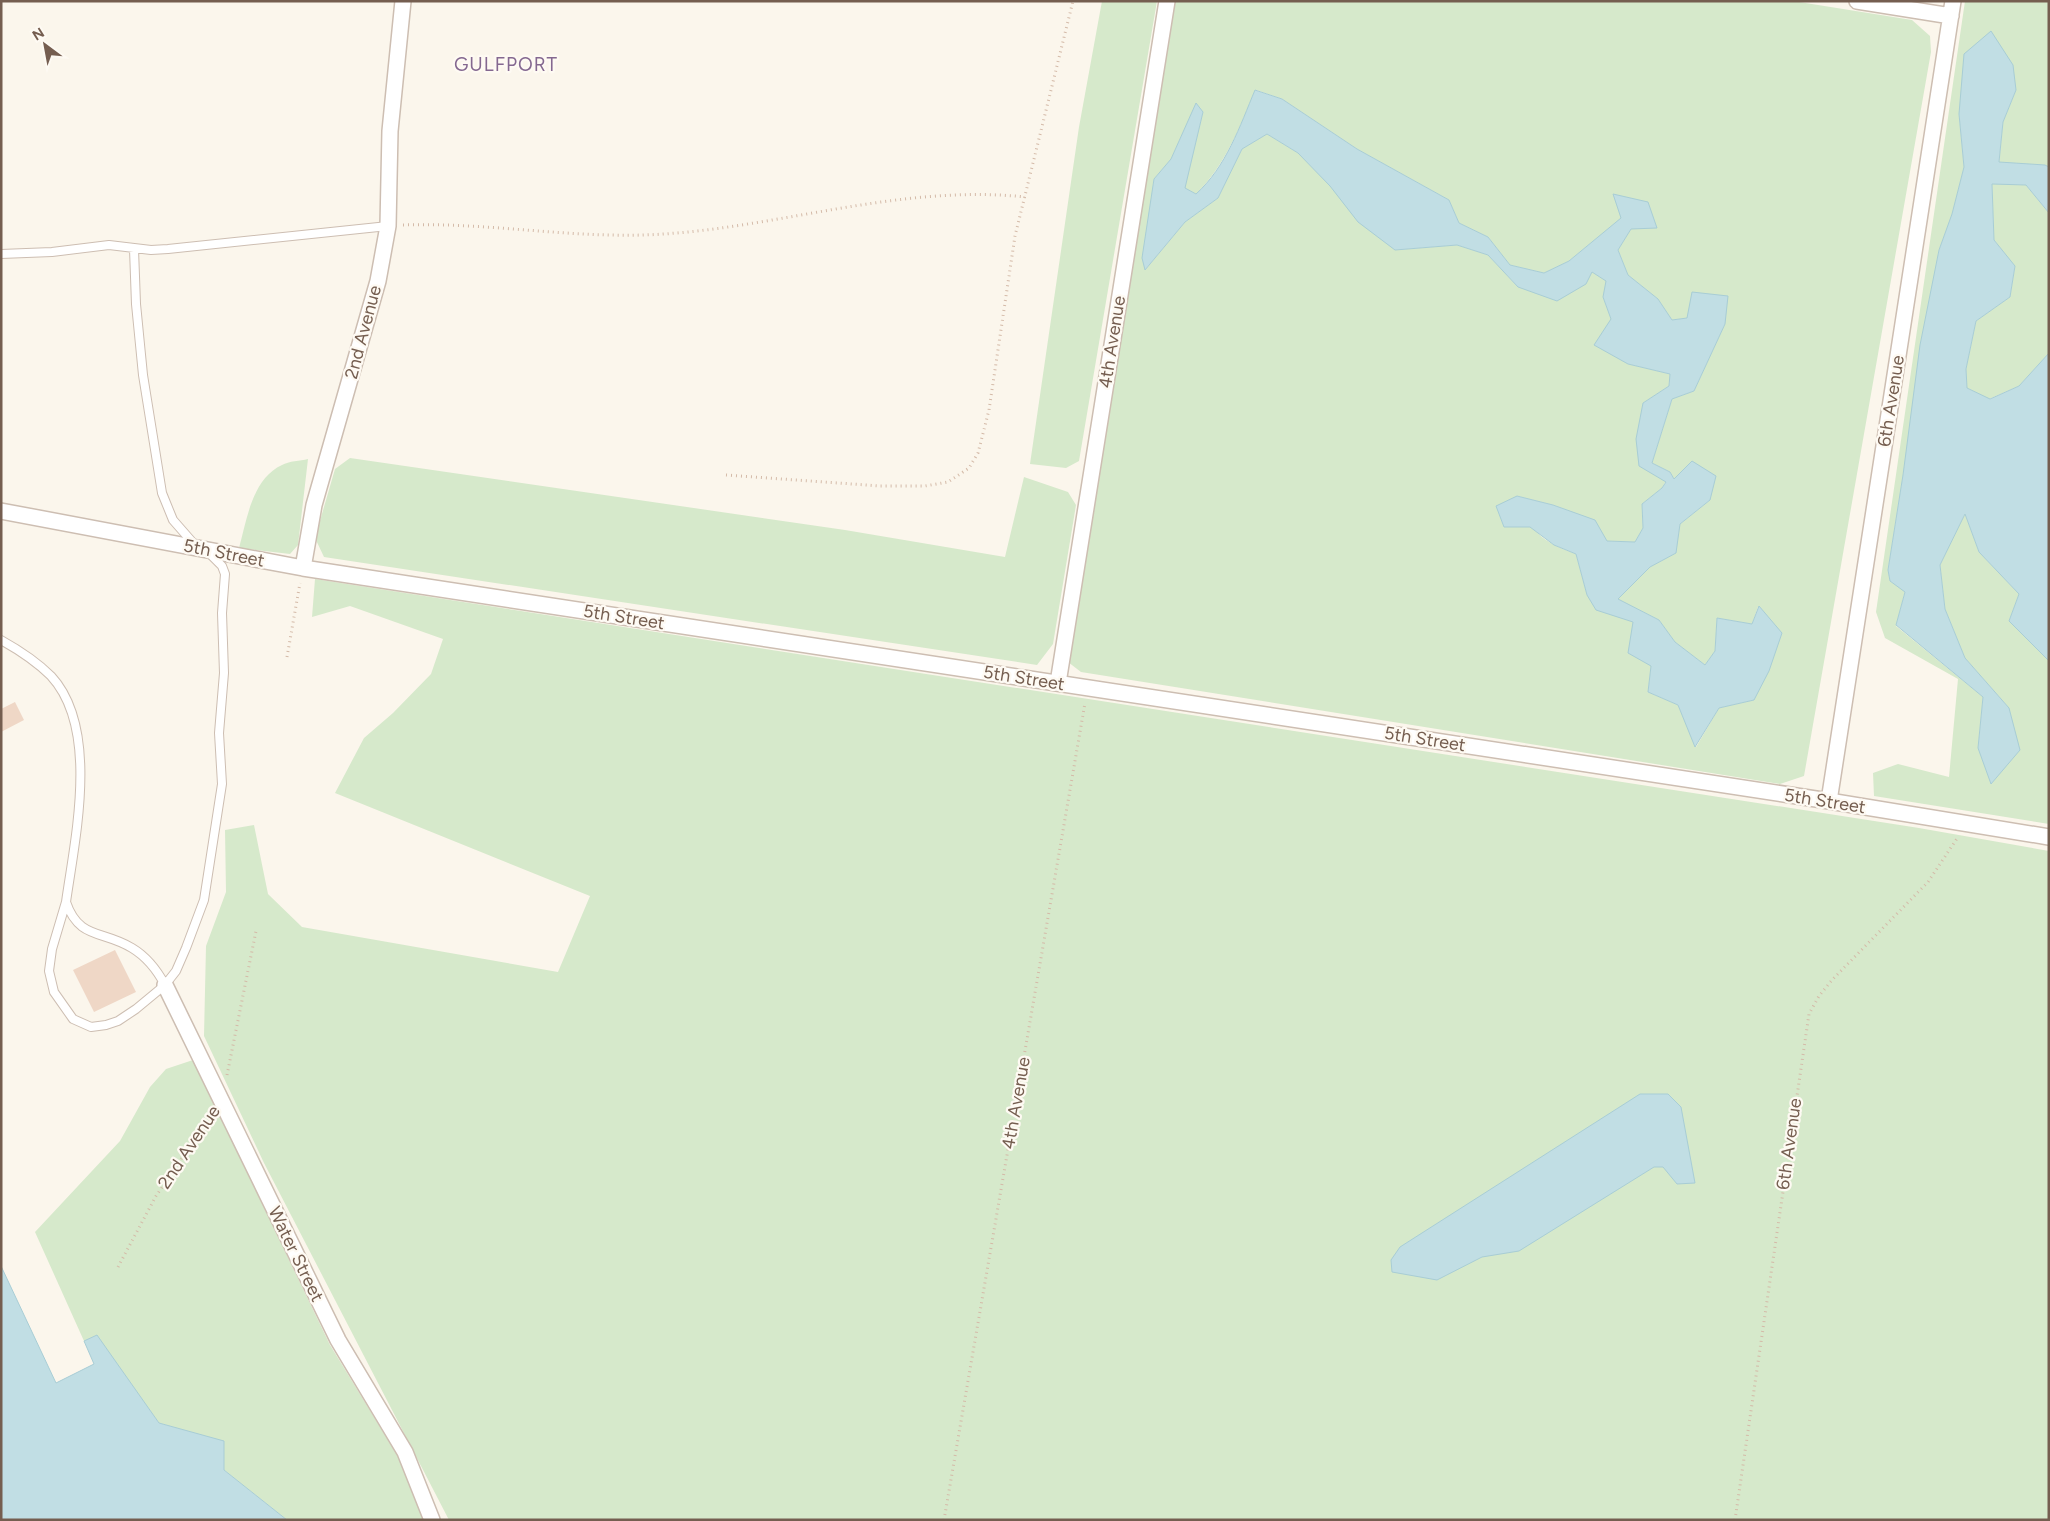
<svg xmlns="http://www.w3.org/2000/svg" width="2050" height="1521" font-family="Figtree,sans-serif">
<style>
.green{fill:#d6e9cb;fill-rule:evenodd}
.water{fill:#c1dee4;stroke:#a8cdd5}
.building{fill:#efd7c6}
.lines{fill:none;stroke-linecap:round;stroke-linejoin:round}
.lane-casing{stroke:#cdbeb2;stroke-width:10}
.street-casing{stroke:#cdbeb2;stroke-width:18}
.path{stroke:#d4baa8;stroke-width:3;stroke-dasharray:1 4;stroke-linecap:butt}
.lane{stroke:#fff;stroke-width:8}
.street{stroke:#fff;stroke-width:15}
.labels{text-anchor:middle;stroke-width:4.5;stroke-linejoin:round;paint-order:stroke}
.street-label{font-size:18px;fill:#755e50;stroke:#fefaf3}
.neighbourhood-label{font-size:19px;letter-spacing:1px;fill:#846890;stroke:#fefaf3}
</style>
<rect width="100%" height="100%" fill="#fbf6ec"/>
<path class="green" d="M1102 1H1157L1079 461 1066 468 1030 464 1079 127Z
M1175 1H1793L1912 20 1930 36 1931 52 1804 776 1780 784 1081 672 1068 662ZM1256 90 1282 99 1357 149 1449 200 1459 223 1488 237 1510 265 1544 273 1569 261 1622 218 1614 194 1631 229 1618 250 1628 275 1658 299 1672 320 1687 318 1725 324 1694 391 1672 399 1652 463 1670 472 1674 479 1710 500 1680 524 1675 553 1650 567 1617 599 1659 620 1675 642 1705 665 1715 651 1717 618 1752 624 1758 607 1754 700 1719 708 1696 747 1678 705 1648 692 1651 666 1633 622 1587 595 1576 554C1538 540 1533 533 1517 496L1553 505 1572 512 1607 541 1635 542 1643 528 1642 504 1662 488 1666 481 1639 465 1643 403 1669 386 1670 374 1628 364 1603 297 1607 281 1592 272 1518 287 1488 255 1457 245 1395 250 1298 153 1267 134 1242 149 1218 198 1185 222 1145 270 1154 179 1171 159 1196 104 1203 112 1184 188 1196 194C1225 166 1240 126 1256 90Z
M1965 1H2049V167L2045 165 1999 163 2003 122 2016 90 1959 114 1964 167 1952 215 1939 250 1888 570 1890 581 1905 591 1896 626 1983 697 1978 748 2009 708 1965 658 1945 609 1940 565 1965 514 1979 552 2019 594 2009 621 2049 661V824L1874 796 1873 773 1898 764 1949 777 1958 679 1885 638 1876 612Z
M1992 183 2026 185 2049 213V353L2019 386 1989 399 1967 388 1966 369 1976 321 2010 297 2015 267 1994 240Z
M350 458 845 530 1005 557 1024 477 1068 492 1076 505 1053 644 1037 665 324 557 315 538 335 469Z
M308 459 298 545 290 554 239 548C247 519 252 479 282 465 289 461 300 461 308 459Z
M315 579 1919 828 2049 851V1520H449L264 1163 204 1036 206 946 226 892 225 830 254 825 268 894 302 927 558 972 590 896 335 793 364 738 393 713 431 674 443 639 350 606 312 617Z
M193 1060 330 1345 413 1481 426 1520H287L224 1470V1442L159 1423 97 1336 84 1341 35 1232 120 1141 150 1087 166 1069Z"/>
<path class="water" d="M1991 31 2013 65 2016 90 2003 122 1999 162 2045 165 2049 167V213L2026 185 1992 184 1994 240 2015 266 2010 297 1976 321 1966 369 1967 388 1990 399 2019 386 2049 353V661L2009 621 2019 594 1979 552 1965 514 1940 565 1945 609 1965 658 2009 708 2020 750 1991 784 1978 748 1983 697 1896 625 1905 592 1890 581 1888 570 1903 475 1920 345 1939 250 1952 214 1964 167 1959 114 1964 54Z
M1255 90 1282 99 1357 149 1449 200 1459 223 1488 237 1510 265 1544 273 1569 261 1621 218 1613 194 1648 202 1657 228 1631 229 1618 250 1628 275 1658 299 1672 320 1687 318 1692 292 1728 296 1725 324 1694 391 1672 399 1652 463 1670 472 1674 479 1692 461 1716 476 1710 500 1680 524 1676 553 1650 567 1618 599 1659 620 1675 642 1705 665 1715 651 1717 618 1752 624 1759 606 1782 633 1769 671 1754 700 1719 708 1695 747 1678 705 1648 692 1651 666 1628 653 1633 622 1596 610 1587 595 1576 554 1554 545 1530 527H1504L1496 506 1517 496 1553 505 1595 520 1607 541 1635 542 1643 528 1642 504 1662 488 1666 482 1639 466 1636 439 1643 403 1669 386 1670 374 1628 364 1594 345 1611 319 1603 297 1606 281 1592 272 1586 284 1557 301 1518 287 1488 255 1457 245 1395 250 1358 222 1330 186 1298 153 1267 134 1242 149 1218 198 1185 222 1145 270 1142 258 1154 179 1171 159 1196 103 1203 112 1185 188 1196 194C1226 167 1240 126 1255 90Z
M1640 1094H1668L1681 1107 1695 1183 1677 1184 1663 1167H1654L1519 1251 1482 1257 1437 1280 1392 1272 1391 1260 1400 1247Z
M1 1266 56 1383 94 1364 84 1341 97 1335 159 1423 224 1441V1470L287 1520H1Z"/>
<path class="building" d="M15 702 24 720 1 732V709Z
M115 950 136 992 94 1012 73 970Z"/>
<g class="lines">
<g class="lane-casing">
<path id="lane" d="M134 249 136 304 143 375 162 493 173 520 194 544
M1 254 52 252 109 245 151 250 168 249 388 226
M1 640C19 650 36 661 51 676 100 729 75 838 66 902 79 940 103 930 132 948 147 957 157 970 165 985
M66 902 52 949 49 971 54 992 73 1019 91 1027 106 1025 118 1021 136 1009 165 985 176 971 186 948 204 900 222 784 219 733 224 673 222 613 225 574 222 566 210 554"/>
</g>
<g class="street-casing">
<path id="street" d="M1857 1 1951 16
M1 511 303 568 1829 801 2049 837
M303 568 314 505 378 281 388 226 390 131 403 1
M1058 683 1167 1
M1829 801 1953 1
M165 985 338 1340 405 1452 432 1520"/>
</g>
<path class="path" d="M403 225C491 222 577 240 664 234 784 226 904 184 1025 197
M726 475 880 486H925L948 482 969 468 978 453 989 410 1015 236 1073 1
M287 657 300 583
M227 1075 256 931
M118 1267 156 1196 211 1115
M944 1520 1085 703
M1735 1520 1809 1014 1819 996 1832 980 1928 882 1958 837"/>
<use href="#lane" class="lane"/>
<use href="#street" class="street"/>
</g>
<g class="labels">
<g class="street-label">
<text transform="translate(363 332) rotate(-75)" y="6">2nd Avenue</text>
<text transform="translate(1112 342) rotate(-81)" y="6">4th Avenue</text>
<text transform="translate(1891 401) rotate(-81)" y="6">6th Avenue</text>
<text transform="translate(224 553) rotate(11)" y="6">5th Street</text>
<text transform="translate(624 617) rotate(9)" y="6">5th Street</text>
<text transform="translate(1024 678) rotate(9)" y="6">5th Street</text>
<text transform="translate(1425 739) rotate(9)" y="6">5th Street</text>
<text transform="translate(1825 801) rotate(9)" y="6">5th Street</text>
<text transform="translate(1016 1103) rotate(-80)" y="6">4th Avenue</text>
<text transform="translate(1789 1144) rotate(-82)" y="6">6th Avenue</text>
<text transform="translate(189 1147) rotate(-56)" y="6">2nd Avenue</text>
<text transform="translate(296 1254) rotate(64)" y="6">Water Street</text>
</g>
<g class="neighbourhood-label">
<text x="506" y="71">GULFPORT</text>
</g>
</g>
<rect width="2050" height="1521" fill="none" stroke="#755e50" stroke-width="5"/>
<g transform="translate(45 45) rotate(328)" stroke="#fefaf3" stroke-width="4" paint-order="stroke">
<path d="M0-4L9 19L0 12L-9 19Z" fill="#755e50"/>
<text y="-8" font-size="14" font-weight="bold" text-anchor="middle" fill="#755e50">N</text>
</g>
</svg>
